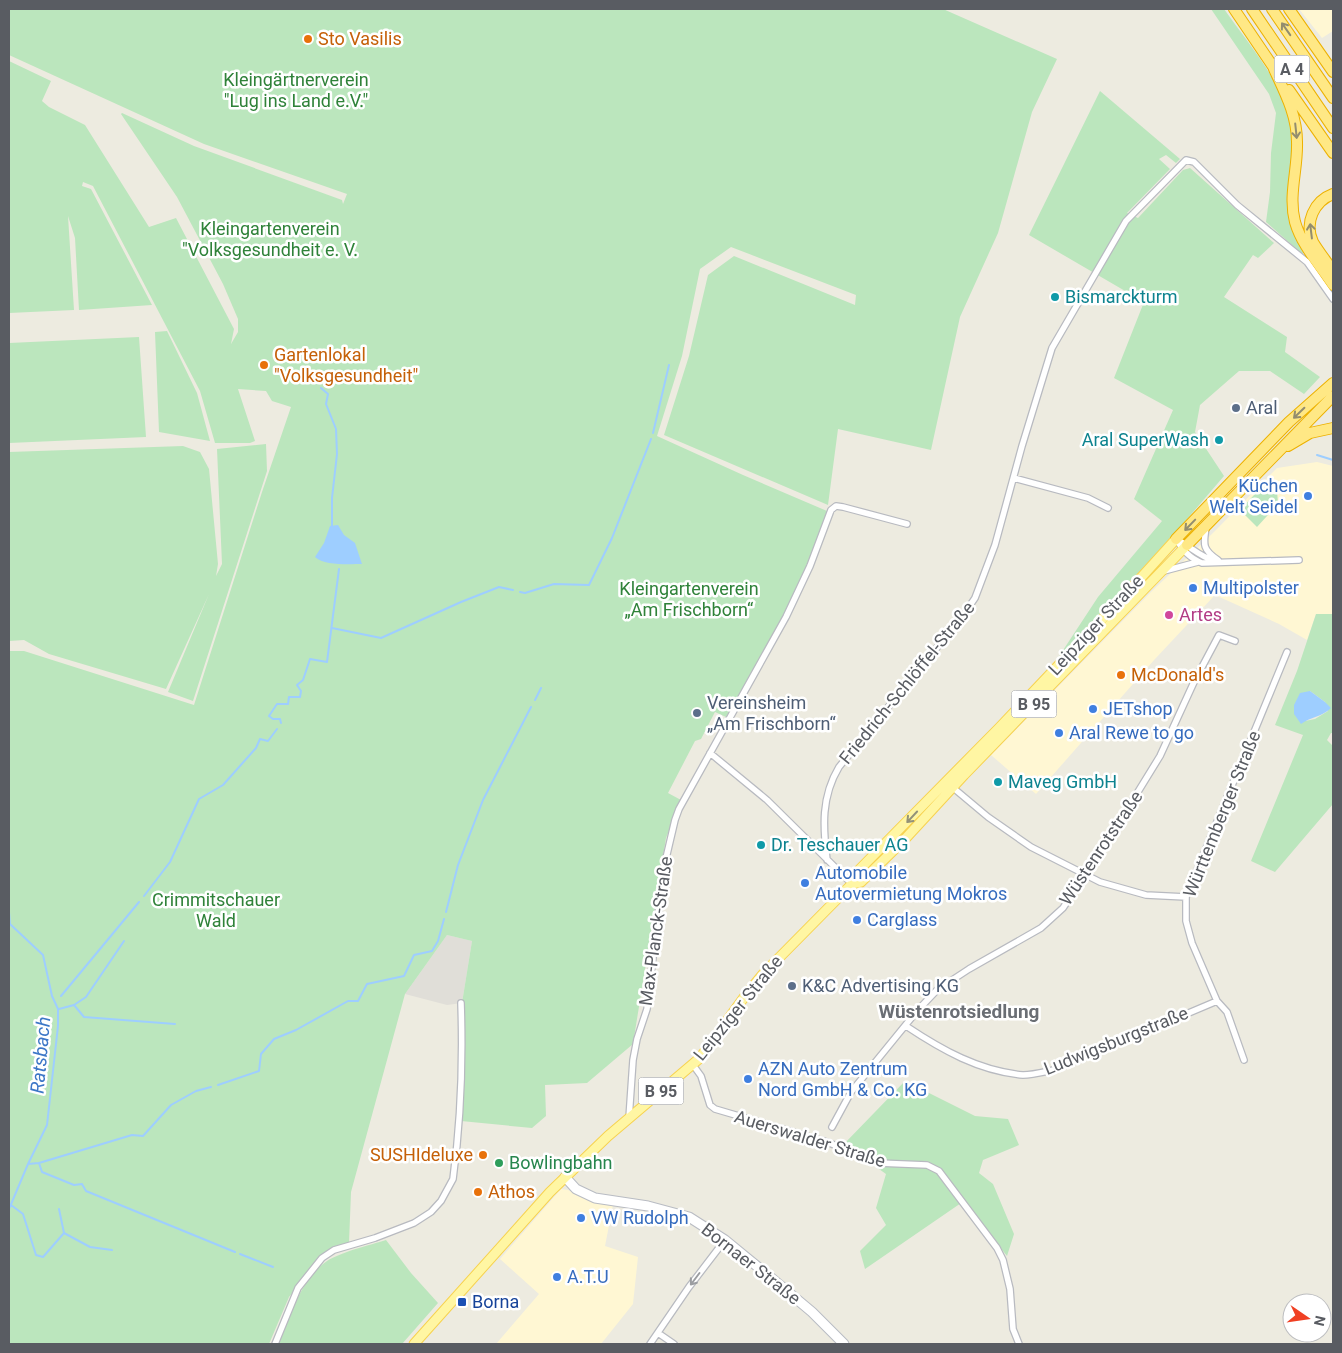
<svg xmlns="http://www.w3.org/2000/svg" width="1342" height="1353" font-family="Roboto,sans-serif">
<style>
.commercial{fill:#fff7d3}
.industrial{fill:#e0ded8}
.green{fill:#bbe6bd;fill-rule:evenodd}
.water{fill:#9eceff}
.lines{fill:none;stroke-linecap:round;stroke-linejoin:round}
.stream{stroke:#9eceff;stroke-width:2}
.street-casing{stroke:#b8bac0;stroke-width:8}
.secondary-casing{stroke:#b9bcc3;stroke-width:11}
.primary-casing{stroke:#f7d24f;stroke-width:11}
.highway-casing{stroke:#edb100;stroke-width:12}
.street{stroke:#fff;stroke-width:5.5}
.secondary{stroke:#fff;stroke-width:9}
.primary{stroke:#fff6a3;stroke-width:9}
.highway{stroke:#ffe885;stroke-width:10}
.oneway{stroke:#938d6e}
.oneway2{stroke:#939279}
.oneway3{stroke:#9b9da1}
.food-dot{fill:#e8710a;stroke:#fff;stroke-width:2}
.culture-dot{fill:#0f9aa8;stroke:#fff;stroke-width:2}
.service-dot{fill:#5c6f8a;stroke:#fff;stroke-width:2}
.shop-dot{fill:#3f7fe0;stroke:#fff;stroke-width:2}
.hotel-dot{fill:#d1479c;stroke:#fff;stroke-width:2}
.leisure-dot{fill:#2e9e5b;stroke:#fff;stroke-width:2}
.transit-dot{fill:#1a4fb4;stroke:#fff;stroke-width:2}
.labels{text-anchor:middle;stroke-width:5;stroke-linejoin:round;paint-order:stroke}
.shield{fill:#fff;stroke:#8b8d91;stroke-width:1}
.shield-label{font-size:16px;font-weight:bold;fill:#595c62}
.food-label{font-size:18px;fill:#c56008;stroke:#fff;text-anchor:start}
.park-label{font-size:18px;fill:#2f8239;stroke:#fff}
.culture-label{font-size:18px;fill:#0d838f;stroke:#fff;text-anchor:start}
.service-label{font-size:18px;fill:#4e5e75;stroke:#fff;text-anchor:start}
.shop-label{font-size:18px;fill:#366cbe;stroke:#fff;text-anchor:start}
.hotel-label{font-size:18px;fill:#b23c85;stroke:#fff;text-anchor:start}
.street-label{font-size:18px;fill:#595c62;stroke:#fff}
.leisure-label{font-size:18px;fill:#27864d;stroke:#fff;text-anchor:start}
.transit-label{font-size:18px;fill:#164399;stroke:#fff;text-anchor:start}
.neighbourhood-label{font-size:19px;font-weight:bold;fill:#6a6e74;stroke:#fff}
.water-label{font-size:19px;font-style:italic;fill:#3c77c7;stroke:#fff}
</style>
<rect width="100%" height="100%" fill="#edebe0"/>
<path class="commercial" d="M1299 9H1333V31L1322 38Z
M1317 462 1333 466V614H1316L1307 640 1279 624 1215 595 1155 659 1036 794 991 755 1151 592 1213 533 1277 468Z
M561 1189 568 1190 589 1201 613 1205 605 1246 638 1257 633 1304 601 1344H496L539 1294 500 1259Z"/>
<path class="industrial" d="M447 935 472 941 462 1003 447 1005 405 994Z"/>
<path class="green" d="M9 9H943L1057 59 1032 112 998 233 960 317 931 450 838 429 828 505 664 435 689 356 708 275 734 256 855 305 856 295 731 247 700 269 682 356 657 436 743 475 827 511C817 539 807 566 795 593 775 636 750 677 726 717L715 712 701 739 695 741 668 793 681 800 666 838 633 1044 587 1083 545 1085 546 1116 532 1128 461 1121 462 1003 472 941 447 935 405 994 351 1192 349 1243 322 1256 289 1297 269 1344H9V651H24L194 705 262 492 291 407 272 401 266 391 238 389 255 441 250 443H215L200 391 93 186 83 182 82 186 91 189 152 305 79 310 75 238 68 216 74 310 9 313V61L51 81 42 101 49 107 85 125 149 227 176 218 234 329 231 344 238 332V319L223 284 177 197 121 114 122 113 194 146 342 200 343 204 347 194 204 144 9 55Z
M1211 9H1224C1248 43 1285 86 1292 126 1297 150 1288 175 1288 198 1287 218 1296 235 1304 252L1302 254 1266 222 1270 192 1271 153 1276 113 1269 94Z
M1100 91 1180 159 1176 163 1166 155 1159 159 1170 169 1127 213 1138 218 1183 170 1190 168 1274 243 1258 258 1253 255 1224 297 1287 337 1285 352 1320 377 1304 394 1270 371H1239L1200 405 1195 432 1224 476 1182 525 1052 667 1098 597 1162 521 1134 499 1173 410 1114 378 1144 302 1029 235Z
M167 331 197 393 210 441 159 432 155 332Z
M139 337 146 437 9 443V343Z
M266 444 267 471 193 701 168 692 209 594 166 689 49 654 24 640 9 641V452L183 446 200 452 209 469 218 564 216 576 222 564 217 449Z
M1268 480 1277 490 1278 504 1257 527 1240 510Z
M1316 614H1333V733H1331L1327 740 1333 746V804L1275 872 1251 861 1303 735 1275 725 1297 671ZM1310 691 1325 702 1328 711 1315 719 1305 721Z
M905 1081 975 1116 1008 1119 1019 1145 983 1160 979 1173 993 1184 1014 1234 1007 1256 964 1201 865 1269 860 1251 886 1225 876 1208 886 1174 844 1144Z
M386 1240 411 1273 438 1303 402 1344H278C290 1316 301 1279 327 1261 341 1252 370 1245 386 1240Z"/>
<path class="water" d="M338 525 344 535 355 543 362 564C350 564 324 566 315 557L324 543 330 526Z
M1310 691 1325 702 1331 708C1322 717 1310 717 1301 724L1294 714V705L1300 693Z"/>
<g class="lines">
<path class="stream" d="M321 388 328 394 326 404 336 429 337 454 332 498V526
M653 433 669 365
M1317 455 1333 460
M520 592 525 593 554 584 589 585 612 538 651 439
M332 628 381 638 461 602 499 587 513 590
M535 700 541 688
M281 723 280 719H273L269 716 277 704H288L289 697H300L301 691 297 685 303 680 310 659 327 662 339 569
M144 896 170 862 199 799 223 785 256 748 260 739 268 741 277 729
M9 912 10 924 43 955 52 996 58 1009V1026L47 1125 28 1164 9 1209
M446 912 458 865 483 800 531 707
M61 996 139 902
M74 1005 86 997 124 941
M59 1009 74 1005 84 1017 175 1024
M218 1085 259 1071 261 1054 274 1039 296 1030 348 1001H358L367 984 404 976 414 955 432 951 438 941 444 919
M39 1163 42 1172 74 1185 82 1184 86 1191 235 1252
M28 1164 39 1163 132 1135 143 1136 171 1105 196 1091 211 1087
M11 1205 23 1214 36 1255 43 1257 64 1233
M59 1209 64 1233 90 1247 112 1250
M240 1254 273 1267"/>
<g class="street-casing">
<path id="street" d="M1014 478 1088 498 1108 508
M1206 528C1203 545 1203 550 1218 560
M1176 539C1183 550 1189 558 1202 563L1299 560
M1176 539C1190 546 1200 557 1215 561
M1164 571 1198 562
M710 753 767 800 852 884
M951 786 988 817 1031 847 1100 882 1146 895 1186 897
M827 860C823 827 821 797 839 767L962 617 975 598 995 545 1022 446 1052 348 1126 221 1186 160 1194 162 1237 205 1307 262 1333 299
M906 1026C942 1050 979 1071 1023 1075 1033 1075 1044 1072 1054 1070L1217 1001
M1244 1060 1227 1012 1217 1001 1192 943 1186 921V897L1287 652
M693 1065 701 1076 710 1105 715 1109 827 1142 878 1163 927 1165 939 1171 997 1248 1003 1260 1010 1289 1013 1329 1019 1344
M629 1118 633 1060 637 1039 647 1009 663 871 675 820 679 809 786 617 810 566 831 510 836 506 843 507 907 524
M832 1127 851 1092 917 1011 937 990 969 969 1041 928 1063 908 1104 847 1160 756 1194 682 1219 635 1235 641
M658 1333 674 1344
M275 1344 298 1288 322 1258 334 1250 375 1238 414 1223 431 1212 441 1201 453 1179C461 1120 463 1062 461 1003
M650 1344 689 1287 725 1240"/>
</g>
<g class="secondary-casing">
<path id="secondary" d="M565 1177 576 1189 595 1198 648 1206 689 1217 725 1240 775 1281 812 1312 844 1344"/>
</g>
<g class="primary-casing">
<path id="primary" d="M852 884 854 875 999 728 1128 592 1176 539
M414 1344 550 1192 608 1136 700 1058 745 996 763 974 852 884 861 882 905 839 964 775 1187 545"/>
</g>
<g class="highway-casing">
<path id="highway" d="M1234 9 1278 74
M1252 9 1333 128
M1272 9 1333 98
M1289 9 1333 72
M1274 69C1285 93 1297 115 1297 142 1298 169 1288 195 1295 222 1302 246 1320 265 1333 285
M1289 90 1333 153
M1333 194C1314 201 1304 223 1313 242 1319 252 1327 262 1333 271
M1288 446 1310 433 1333 428
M1176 539 1289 422 1333 383
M1187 545 1333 396"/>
</g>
<use href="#street" class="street"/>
<use href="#secondary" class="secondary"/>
<use href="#primary" class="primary"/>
<use href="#highway" class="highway"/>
</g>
<defs><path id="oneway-shaft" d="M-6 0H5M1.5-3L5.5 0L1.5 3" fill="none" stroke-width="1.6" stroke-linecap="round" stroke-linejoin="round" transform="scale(1.25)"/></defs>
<g class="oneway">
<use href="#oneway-shaft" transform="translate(1286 29) rotate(-125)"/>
<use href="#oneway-shaft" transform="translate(1296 131) rotate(84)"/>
<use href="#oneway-shaft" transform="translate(1311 231) rotate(-97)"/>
<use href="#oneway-shaft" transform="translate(1299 413) rotate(136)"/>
<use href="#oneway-shaft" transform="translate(1190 525) rotate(134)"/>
</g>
<use class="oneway2" href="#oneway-shaft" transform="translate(912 817) rotate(133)"/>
<use class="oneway3" href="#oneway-shaft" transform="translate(695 1279) rotate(127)"/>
<g class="food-dot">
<circle cx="308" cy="39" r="5"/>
<circle cx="264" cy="365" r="5"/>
<circle cx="1121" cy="675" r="5"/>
<circle cx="483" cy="1155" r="5"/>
<circle cx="478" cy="1192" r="5"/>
</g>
<g class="culture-dot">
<circle cx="1055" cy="297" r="5"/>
<circle cx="1219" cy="440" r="5"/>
<circle cx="998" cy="782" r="5"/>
<circle cx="761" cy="845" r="5"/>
</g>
<g class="service-dot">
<circle cx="1236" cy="408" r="5"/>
<circle cx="697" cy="713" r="5"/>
<circle cx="792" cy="986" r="5"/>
</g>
<g class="shop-dot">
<circle cx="1308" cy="496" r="5"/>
<circle cx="1193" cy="588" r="5"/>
<circle cx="1093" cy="709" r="5"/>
<circle cx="1059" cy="733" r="5"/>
<circle cx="805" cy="883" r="5"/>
<circle cx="857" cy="920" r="5"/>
<circle cx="748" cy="1079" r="5"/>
<circle cx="581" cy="1218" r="5"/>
<circle cx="557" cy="1277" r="5"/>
</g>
<circle class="hotel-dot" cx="1169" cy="615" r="5"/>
<circle class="leisure-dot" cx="499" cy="1163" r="5"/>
<rect class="transit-dot" x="457" y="1297" width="10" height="10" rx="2.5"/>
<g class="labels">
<g class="shield">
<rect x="1274.5" y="55.5" width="35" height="27" rx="4"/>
<rect x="1011.5" y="690.5" width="45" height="27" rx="4"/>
<rect x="638.5" y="1077.5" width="45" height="27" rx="4"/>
</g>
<g class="shield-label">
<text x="1292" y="75">A 4</text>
<text x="1034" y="710">B 95</text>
<text x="661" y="1097">B 95</text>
</g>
<g class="food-label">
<text x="318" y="45">Sto Vasilis</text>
<text x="274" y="361">Gartenlokal<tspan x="274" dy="21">"Volksgesundheit"</tspan></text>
<text x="1131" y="681">McDonald's</text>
<text x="473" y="1161" text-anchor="end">SUSHIdeluxe</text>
<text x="488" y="1198">Athos</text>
</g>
<g class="park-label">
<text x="296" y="86">Kleingärtnerverein<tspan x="296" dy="21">"Lug ins Land e.V."</tspan></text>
<text x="270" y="235">Kleingartenverein<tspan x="270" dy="21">"Volksgesundheit e. V.</tspan></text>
<text x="689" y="595">Kleingartenverein<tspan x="689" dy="21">„Am Frischborn“</tspan></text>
<text x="216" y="906">Crimmitschauer<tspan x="216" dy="21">Wald</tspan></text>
</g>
<g class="culture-label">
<text x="1065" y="303">Bismarckturm</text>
<text x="1209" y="446" text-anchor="end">Aral SuperWash</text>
<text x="1008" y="788">Maveg GmbH</text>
<text x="771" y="851">Dr. Teschauer AG</text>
</g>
<g class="service-label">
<text x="1246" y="414">Aral</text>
<text x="707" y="709">Vereinsheim<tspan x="707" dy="21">„Am Frischborn“</tspan></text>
<text x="802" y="992">K&amp;C Advertising KG</text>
</g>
<g class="shop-label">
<text x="1298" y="492" text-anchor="end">Küchen<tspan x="1298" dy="21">Welt Seidel</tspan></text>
<text x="1203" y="594">Multipolster</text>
<text x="1103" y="715">JETshop</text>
<text x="1069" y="739">Aral Rewe to go</text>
<text x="815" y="879">Automobile<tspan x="815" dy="21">Autovermietung Mokros</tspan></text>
<text x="867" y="926">Carglass</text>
<text x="758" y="1075">AZN Auto Zentrum<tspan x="758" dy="21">Nord GmbH &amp; Co. KG</tspan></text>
<text x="591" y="1224">VW Rudolph</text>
<text x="567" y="1283">A.T.U</text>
</g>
<g class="hotel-label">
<text x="1179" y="621">Artes</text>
</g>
<g class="street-label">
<text transform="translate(1096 625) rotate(-47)" y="6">Leipziger Straße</text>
<text transform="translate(907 683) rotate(-51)" y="6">Friedrich-Schlöffel-Straße</text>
<text transform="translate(1222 814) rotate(-68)" y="6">Württemberger Straße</text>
<text transform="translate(1101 848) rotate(-56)" y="6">Wüstenrotstraße</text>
<text transform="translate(656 931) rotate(-82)" y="6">Max-Planck-Straße</text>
<text transform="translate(738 1008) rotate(-51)" y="6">Leipziger Straße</text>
<text transform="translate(1116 1041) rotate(-22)" y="6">Ludwigsburgstraße</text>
<text transform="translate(810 1139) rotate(17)" y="6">Auerswalder Straße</text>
<text transform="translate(751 1264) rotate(38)" y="6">Bornaer Straße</text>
</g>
<g class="leisure-label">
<text x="509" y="1169">Bowlingbahn</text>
</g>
<g class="transit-label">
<text x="472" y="1308">Borna</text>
</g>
<g class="neighbourhood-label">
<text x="959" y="1018">Wüstenrotsiedlung</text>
</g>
<g class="water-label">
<text transform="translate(40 1055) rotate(-85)" y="7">Ratsbach</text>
</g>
</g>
<rect width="1342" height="1353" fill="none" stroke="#595c62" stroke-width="20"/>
<g transform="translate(1307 1318) rotate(103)"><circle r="24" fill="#ffffff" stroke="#bdbec0"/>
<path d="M0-4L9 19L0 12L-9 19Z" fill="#f04023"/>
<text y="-8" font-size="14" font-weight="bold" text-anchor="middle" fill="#595c62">N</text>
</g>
</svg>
